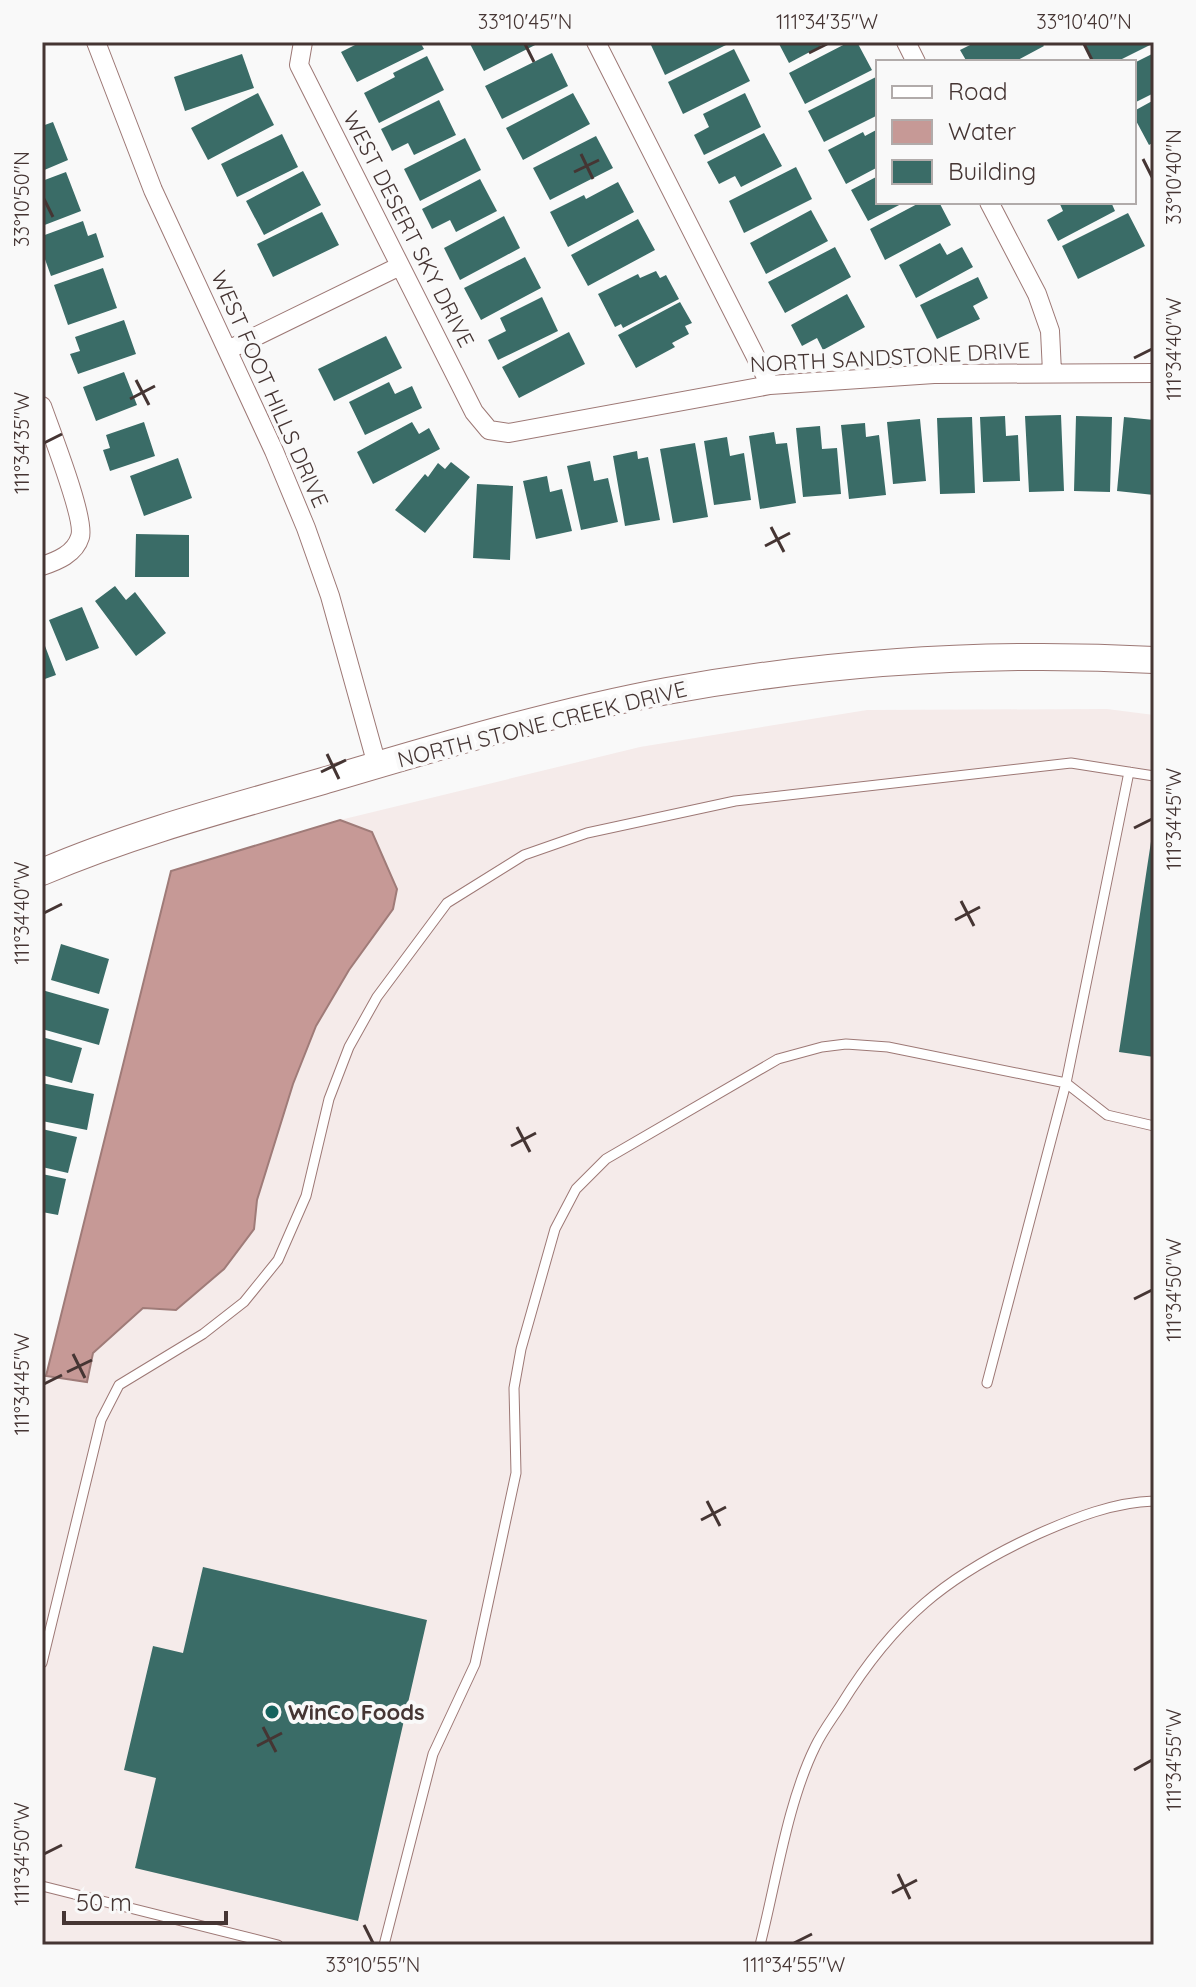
<svg xmlns="http://www.w3.org/2000/svg" width="1196" height="1987" font-family="Quicksand,sans-serif">
<style>
.built{fill:#f5ebea}
.water{fill:#c69996;stroke:#9f7b78;stroke-width:2}
.building{fill:#3a6c67}
.lines{fill:none;stroke-linecap:round;stroke-linejoin:round}
.lane-casing{stroke:#9d7875;stroke-width:11}
.street-casing{stroke:#9d7875;stroke-width:20}
.secondary-casing{stroke:#9d7875;stroke-width:28}
.lane{stroke:#fff;stroke-width:9}
.street{stroke:#fff;stroke-width:18}
.secondary{stroke:#fff;stroke-width:26}
.ticks{fill:none;stroke:#453533;stroke-width:3}
.poi-dot{fill:#16635e;stroke:#f9f9f9;stroke-width:3}
.labels{text-anchor:middle;stroke-width:8;stroke-linejoin:round;paint-order:stroke}
.street-label{font-size:22px;fill:#453533;stroke:#f9f9f9}
.poi-label{font-size:22px;font-weight:bold;fill:#453533;stroke:#f9f9f9;text-anchor:start}
.neatline{fill:none;stroke:#453533;stroke-width:3}
.ticks-label{font-size:20px;text-anchor:middle;fill:#453533}
</style>
<rect width="100%" height="100%" fill="#f9f9f9"/>
<path class="built" d="M1107 709 1154 715V1945H42V1392L171 871 340 820 640 747 867 710Z"/>
<path class="water" d="M340 820 372 832 397 889 393 909 349 970 316 1026 293 1084 257 1200 254 1229 224 1269 176 1310 143 1308 93 1353 87 1382 46 1376 171 871Z"/>
<path class="building" d="M361 42H420L424 49 357 82 341 52Z
M469 42H541L484 71Z
M653 42H725L726 45 665 75 650 43Z
M778 42H819L821 46 789 63Z
M849 42H857L872 70 805 104 789 73Z
M976 42H1041L1044 46 1014 62H967L960 50Z
M1084 42H1154V43L1116 62H1094Z
M734 49 750 81 683 114 668 82Z
M552 53 568 86 502 119 485 86Z
M1154 53V93L1134 103V63Z
M242 54 254 88 185 111 174 77Z
M427 56 444 90 379 123 364 93 395 77 393 73Z
M876 77 878 81V115L824 142 808 111Z
M258 93 274 125 208 160 191 128Z
M573 93 590 124 523 160 506 128Z
M745 93 761 127 704 155 694 135 709 127 703 114Z
M439 100 456 135 414 155 408 143 392 151 381 129Z
M1154 100V142L1149 145 1134 117V111Z
M53 122 68 160 42 171V126Z
M878 129V167L846 184 828 150 863 132 865 136Z
M764 133 782 166 741 187 735 176 719 184 707 162Z
M282 134 298 167 237 197 221 164Z
M596 136 613 168 550 200 533 168Z
M465 138 481 170 420 201 404 169Z
M796 167 812 199 744 233 729 201Z
M303 171 321 205 264 235 246 201Z
M66 172 81 211 42 226V181Z
M878 176V202H905L868 221 851 190Z
M480 179 497 211 456 232 450 220 432 229 422 209Z
M618 182 634 212 568 247 550 212 584 195 586 199Z
M921 202H939L951 225 885 260 870 229Z
M1059 202H1111L1115 211 1058 241 1047 220 1063 211Z
M811 210 828 241 766 274 750 243Z
M322 212 339 245 273 277 257 244Z
M1128 213 1145 246 1078 279 1062 246Z
M504 216 520 248 460 280 444 248Z
M638 219 655 250 588 286 571 255Z
M83 221 88 236 96 233 104 257 51 276 42 251V236Z
M940 243 947 255 962 247 973 267 916 298 899 265Z
M835 247 851 277 785 313 768 282Z
M525 257 541 288 481 320 464 288Z
M103 268 117 308 68 325 54 285Z
M656 271 660 278 666 275 679 299 623 328 621 324 615 327 598 294 638 274 640 278Z
M978 277 988 298 973 306 980 319 937 339 920 305Z
M847 294 865 327 823 350 817 338 802 346 791 325Z
M542 297 558 331 498 360 488 340 506 331 500 318Z
M680 302 692 323 685 326 689 334 672 343 675 347 636 368 618 335Z
M124 320 136 354 78 374 70 354 80 351 75 337Z
M569 332 585 364 519 398 502 367Z
M386 336 402 368 334 401 318 369Z
M124 372 137 405 96 421 83 387Z
M389 382 395 394 412 386 422 408 365 435 349 402Z
M1061 415 1064 491 1029 492 1025 416Z
M1005 416 1006 436 1018 435 1020 481 983 482 980 417Z
M1076 416 1112 417 1110 492 1074 491Z
M972 417 975 493 940 494 937 418Z
M1124 417 1154 420V495L1117 491Z
M920 419 926 481 893 484 887 422Z
M144 422 155 456 110 471 103 450 110 448 106 435Z
M412 422 419 434 429 428 440 449 373 484 357 452Z
M865 423 866 437 879 435 886 495 849 499 841 425Z
M820 426 822 449 837 448 841 494 803 497 796 428Z
M774 432 776 444 787 443 796 503 760 509 749 436Z
M727 437 730 456 744 453 751 500 714 505 704 441Z
M695 443 708 517 673 523 660 449Z
M637 451 638 459 648 457 660 520 625 526 613 456Z
M178 458 192 498 144 516 130 476Z
M590 461 594 481 608 478 618 522 581 530 567 466Z
M451 462 470 477 425 533 395 510 425 474 428 477 438 463 445 469Z
M547 476 550 492 562 489 572 531 536 539 523 481Z
M477 484 513 486 510 560 473 558Z
M136 534 189 535V577H135Z
M115 586 126 600 135 592 166 633 136 656 95 601Z
M82 607 99 648 66 661 49 620Z
M42 638 56 675 42 680Z
M1152 835H1154V1057L1119 1052Z
M61 944 109 959 99 994 51 980Z
M42 990 109 1009 99 1045 42 1029Z
M42 1037 82 1048 72 1083 42 1075Z
M42 1083 94 1094 87 1130 42 1121Z
M42 1129 77 1137 68 1173 42 1167Z
M42 1174 66 1179 58 1215 42 1212Z
M203 1567 427 1620 358 1921 135 1868 156 1778 124 1770 153 1646 183 1653Z"/>
<g class="lines">
<g class="lane-casing">
<path id="lane" d="M987 1383 1066 1083 1129 772
M42 1663 101 1420 119 1385 203 1334 244 1302 278 1260 306 1196 329 1099 349 1047 377 997 447 903 524 855 587 833 735 801 1071 763 1154 776
M42 1886 278 1945
M384 1945 433 1754 475 1664 516 1473 514 1388 521 1349 555 1229 576 1189 606 1159 778 1059 822 1047 846 1044 888 1047 1066 1083 1107 1115 1154 1126
M760 1945C776 1883 787 1804 815 1747 822 1732 832 1719 841 1705 894 1619 946 1576 1038 1534 1074 1518 1114 1502 1154 1501"/>
</g>
<g class="street-casing">
<path id="street" d="M96 42 153 190 274 451 306 528 330 596 377 765
M303 42 299 65 474 412 489 430 509 433 770 385 934 374 1154 373
M596 42 770 385
M906 42 916 62
M989 202 1037 294 1050 331 1052 372
M228 350 400 266
M42 406C50 429 86 520 80 537 75 554 57 561 42 566"/>
</g>
<g class="secondary-casing">
<path id="secondary" d="M42 872C133 833 229 808 323 781 434 748 554 712 667 691 828 662 992 651 1154 660"/>
</g>
<use href="#lane" class="lane"/>
<use href="#street" class="street"/>
<use href="#secondary" class="secondary"/>
</g>
<path class="ticks" d="M525 44 534 62M1084 44 1093 62M809 53 827 44M581 154 593 179M1143 159 1152 177M574 172 599 160M44 199 53 217M1134 358 1152 349M136 380 149 405M130 399 155 386M44 443 62 434M771 527 784 552M765 546 790 533M327 754 339 779M321 772 346 760M1134 828 1152 819M961 901 974 926M44 913 62 904M955 920 980 907M517 1127 530 1152M511 1146 536 1133M1134 1299 1152 1290M73 1354 85 1378M67 1372 92 1360M44 1384 62 1375M707 1501 720 1526M701 1520 726 1507M263 1727 276 1752M257 1746 282 1733M1134 1770 1152 1760M44 1854 62 1845M898 1874 910 1899M892 1893 917 1880M364 1925 373 1943M794 1943 812 1934"/>
<circle class="poi-dot" cx="272" cy="1712" r="8"/>
<g class="labels">
<g class="street-label">
<text transform="translate(409 229) rotate(63)" y="8">WEST DESERT SKY DRIVE</text>
<text transform="translate(890 357) rotate(-3)" y="8">NORTH SANDSTONE DRIVE</text>
<text transform="translate(270 389) rotate(66)" y="8">WEST FOOT HILLS DRIVE</text>
<text transform="translate(542 724) rotate(-14)" y="8">NORTH STONE CREEK DRIVE</text>
</g>
<g class="poi-label">
<text x="288" y="1720">WinCo Foods</text>
</g>
</g>
<rect width="1196" height="1987" fill="none" stroke="#f9f9f9" stroke-width="88"/>
<rect x="876" y="60" width="260" height="144" fill="#f9f9f9" stroke="#b1abaa" stroke-width="2"/>
<rect x="892" y="86" width="40" height="12" fill="#ffffff" stroke="#b1abaa" stroke-width="2"/>
<text x="948" y="100" font-size="24" fill="#453533">Road</text>
<rect x="892" y="120" width="40" height="24" fill="#c69996" stroke="#b1abaa" stroke-width="2"/>
<text x="948" y="140" font-size="24" fill="#453533">Water</text>
<rect x="892" y="160" width="40" height="24" fill="#3a6c67" stroke="#b1abaa" stroke-width="2"/>
<text x="948" y="180" font-size="24" fill="#453533">Building</text>
<path d="M64 1911v12h162v-12" fill="none" stroke="#453533" stroke-width="4"/>
<text x="76" y="1911" font-size="24" fill="#453533" stroke="#f9f9f9" stroke-width="6" paint-order="stroke">50 m</text>
<rect x="44" y="44" width="1108" height="1899" class="neatline"/>
<g class="ticks-label">
<text x="525" y="29">33°10'45"N</text>
<text x="827" y="29">111°34'35"W</text>
<text x="1084" y="29">33°10'40"N</text>
<text transform="translate(1174 177) rotate(-90)" y="7">33°10'40"N</text>
<text transform="translate(22 199) rotate(-90)" y="7">33°10'50"N</text>
<text transform="translate(1174 349) rotate(-90)" y="7">111°34'40"W</text>
<text transform="translate(22 443) rotate(-90)" y="7">111°34'35"W</text>
<text transform="translate(1174 819) rotate(-90)" y="7">111°34'45"W</text>
<text transform="translate(22 913) rotate(-90)" y="7">111°34'40"W</text>
<text transform="translate(1174 1290) rotate(-90)" y="7">111°34'50"W</text>
<text transform="translate(22 1384) rotate(-90)" y="7">111°34'45"W</text>
<text transform="translate(1174 1760) rotate(-90)" y="7">111°34'55"W</text>
<text transform="translate(22 1854) rotate(-90)" y="7">111°34'50"W</text>
<text x="373" y="1972">33°10'55"N</text>
<text x="794" y="1972">111°34'55"W</text>
</g>
</svg>
